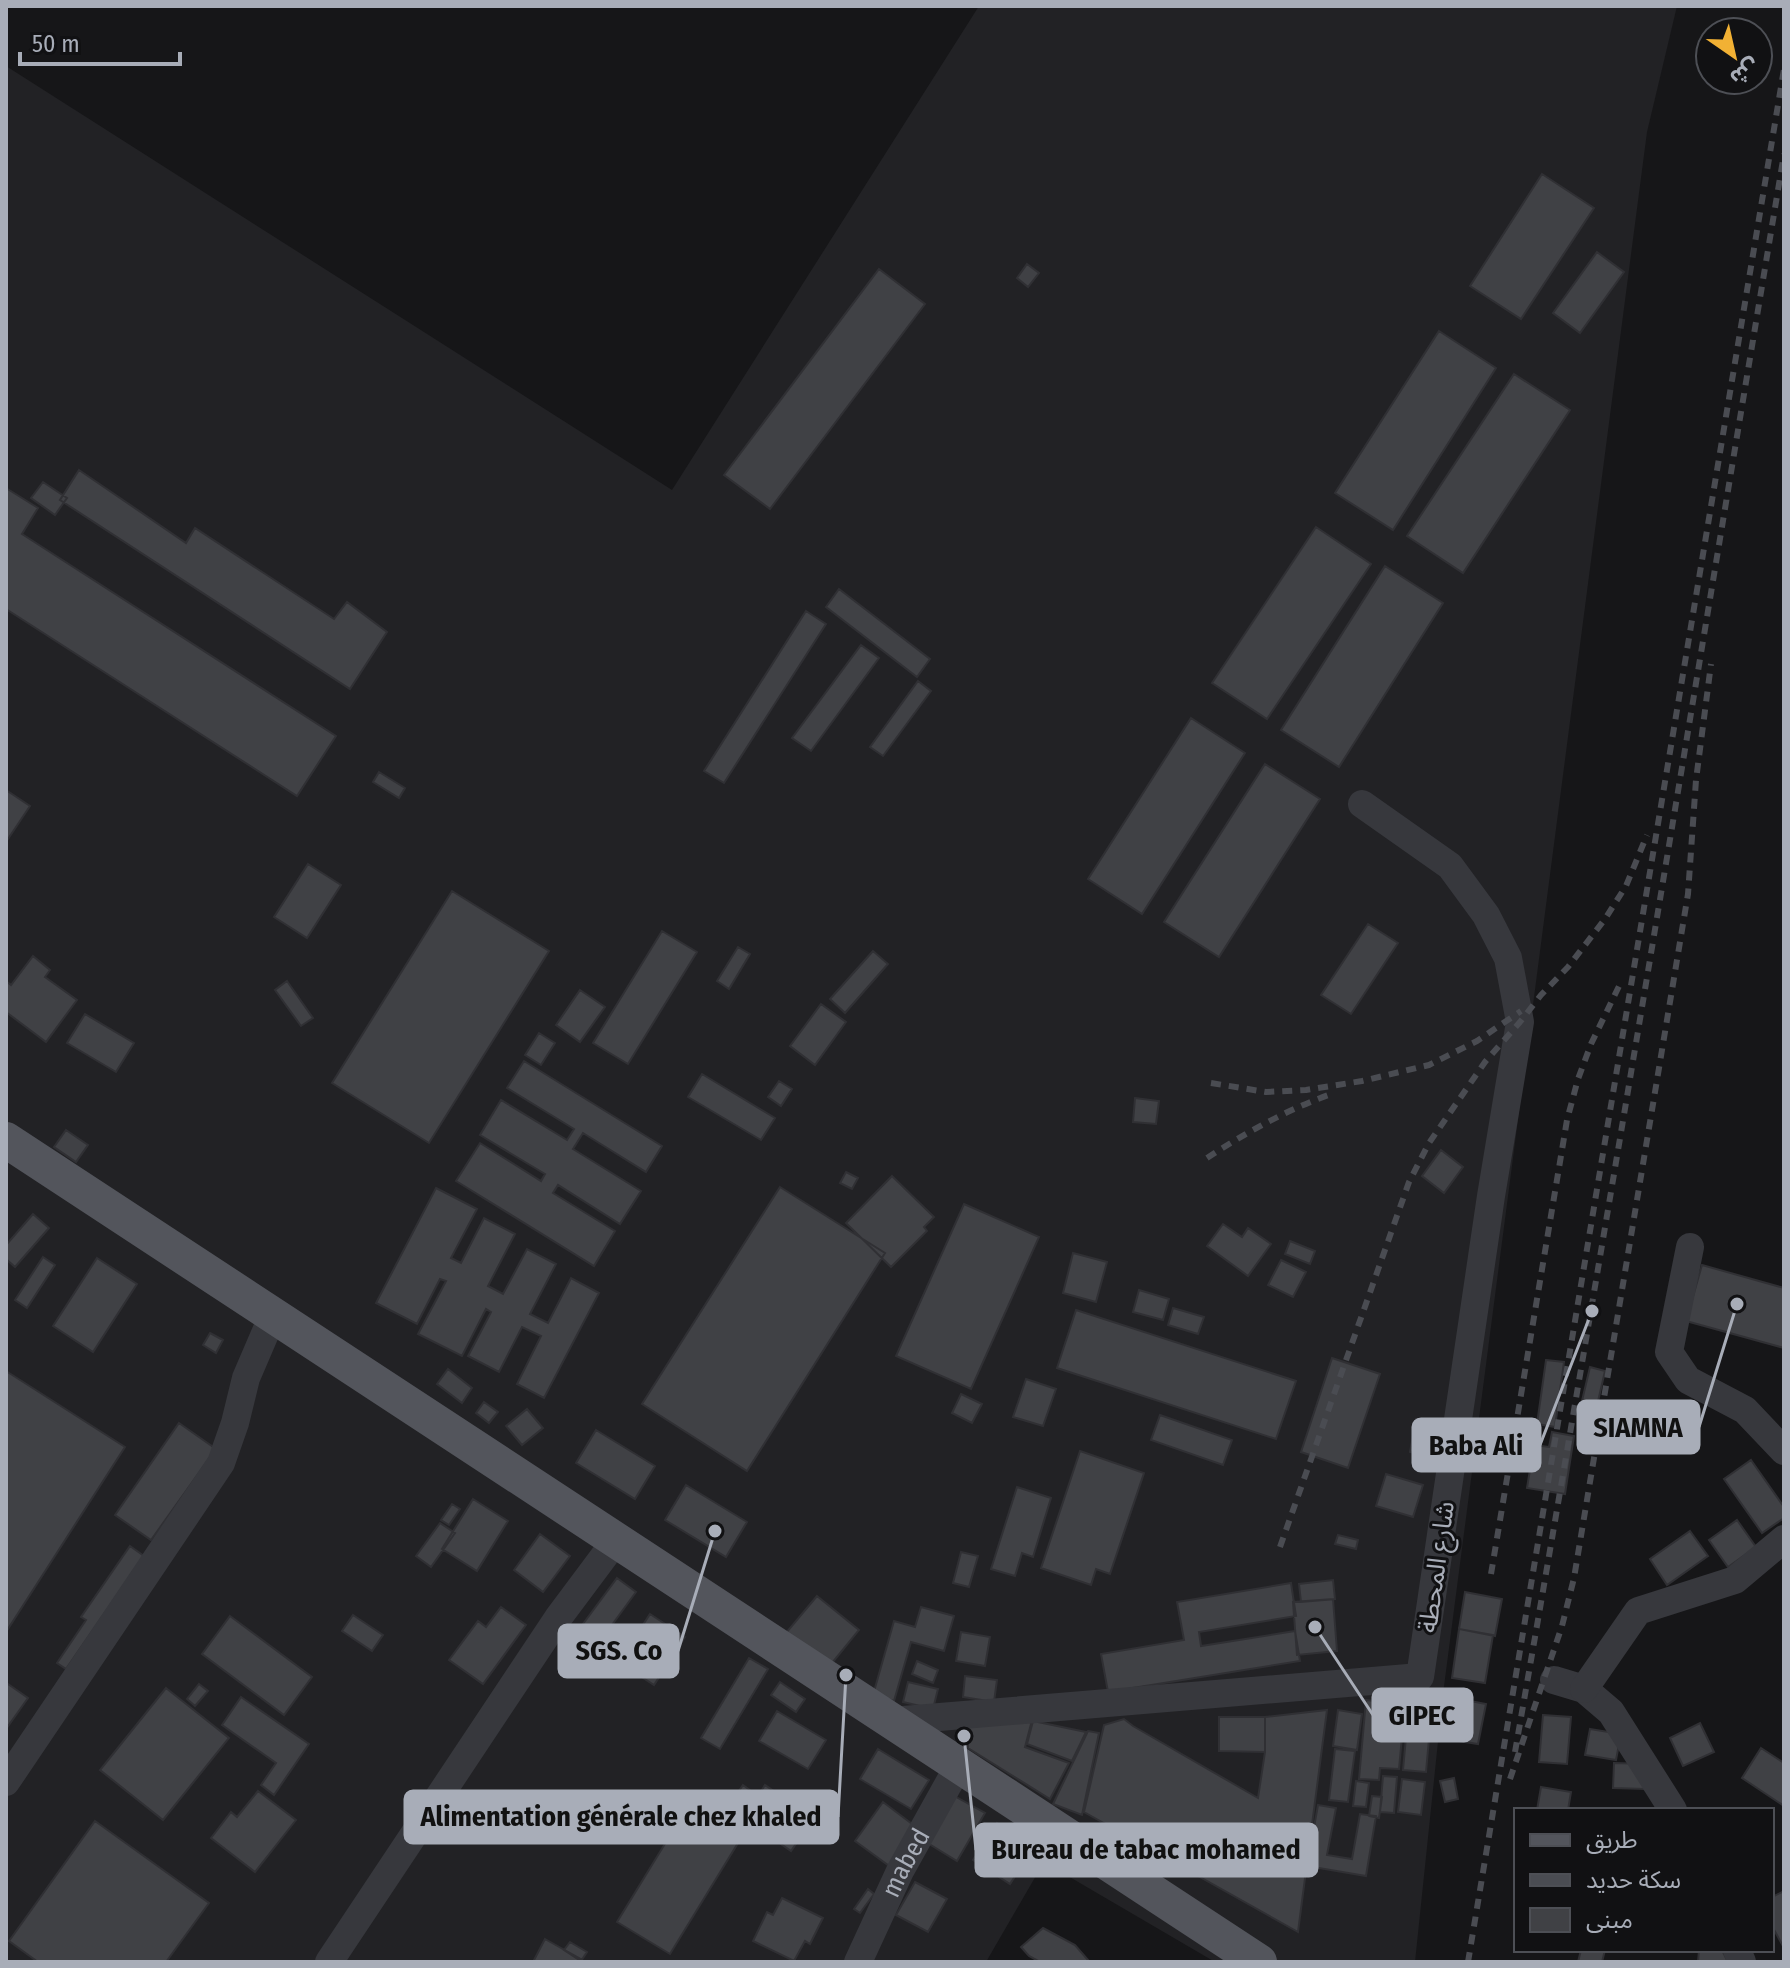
<svg xmlns="http://www.w3.org/2000/svg" width="1790" height="1968" font-family="'Fira Sans Condensed','Noto Sans Arabic',sans-serif">
<style>
.built{fill:#222225}
.building{fill:#404145;stroke:#303034;stroke-width:2}
.lines{fill:none;stroke-linecap:round;stroke-linejoin:round}
.minor{stroke:#37383d;stroke-width:28}
.major{stroke:#53555c;stroke-width:36}
.rail{stroke:#4a4c52;stroke-width:6;stroke-dasharray:10 8;stroke-linecap:butt}
.labels{text-anchor:middle;stroke-width:6;stroke-linejoin:round;paint-order:stroke}
.street-label{font-size:26px;fill:#a8adb8;stroke:#111113}
.leader{fill:none;stroke:#a8adb8;stroke-width:3}
.callout-dot{fill:#a8adb8;stroke:#111113;stroke-width:3}
.callout{fill:#a8adb8;stroke:#a8adb8;stroke-width:3}
.callout-label{font-size:28px;text-anchor:middle;font-weight:bold;fill:#111}
</style>
<rect width="100%" height="100%" fill="#161618"/>
<path class="built" d="M979 6H1677L1647 132 1443 1694 1415 1962H1215L1044 1862 986 1962H6V66L672 490Z"/>
<path class="building" d="M1542 174 1594 208 1521 319 1470 286Z
M1597 252 1624 272 1580 333 1553 313Z
M1027 264 1039 273 1028 287 1017 278Z
M879 269 925 304 770 509 724 475Z
M1439 331 1496 368 1393 530 1335 493Z
M1514 374 1570 410 1463 573 1407 536Z
M79 470 186 543 195 528 334 619 347 602 387 632 350 689 60 500Z
M43 482 67 498 55 515 31 498Z
M6 488 38 508 22 534 336 736 297 796 6 609Z
M1316 527 1371 564 1267 719 1212 683Z
M1385 566 1443 603 1339 767 1281 730Z
M839 589 930 659 917 677 826 607Z
M806 611 826 624 724 783 704 771Z
M861 645 879 658 811 751 792 738Z
M918 681 931 691 883 756 870 747Z
M1191 718 1245 753 1142 914 1088 879Z
M1265 764 1320 799 1219 957 1164 922Z
M379 772 405 788 399 798 373 782Z
M6 790 30 806 6 842Z
M308 864 341 885 307 938 274 917Z
M452 891 549 951 429 1143 332 1083Z
M1368 924 1398 943 1351 1014 1321 995Z
M662 931 697 952 628 1064 593 1043Z
M738 947 750 954 729 989 717 981Z
M873 951 888 964 845 1013 830 999Z
M33 956 50 970 45 977 77 1000 46 1042 6 1012V981L11 985Z
M287 981 313 1018 301 1026 275 990Z
M580 990 605 1007 580 1042 556 1025Z
M821 1004 846 1022 815 1065 790 1046Z
M85 1014 134 1043 116 1072 67 1043Z
M539 1033 555 1043 541 1065 525 1055Z
M524 1061 662 1146 646 1172 583 1133 573 1149 641 1191 620 1224 558 1185 553 1193 615 1231 594 1266 456 1181 480 1143 541 1181 545 1174 480 1135 501 1100 567 1140 574 1129 507 1088Z
M702 1074 775 1118 761 1140 688 1097Z
M779 1081 792 1089 781 1106 768 1097Z
M1135 1098 1159 1101 1156 1124 1133 1122Z
M66 1130 88 1145 76 1162 54 1147Z
M1441 1150 1463 1167 1444 1193 1422 1176Z
M846 1172 858 1178 852 1189 840 1183Z
M892 1176 934 1217 924 1227 927 1231 891 1267 846 1223Z
M780 1187 885 1253 747 1471 642 1404Z
M436 1188 477 1209 451 1258 461 1263 484 1218 515 1234 488 1286 503 1294 527 1249 556 1264 530 1314 548 1323 571 1278 599 1293 544 1398 517 1384 541 1336 522 1327 499 1372 468 1356 491 1312 486 1309 462 1356 418 1334 446 1281 440 1279 417 1324 376 1303Z
M964 1204 1039 1237 971 1389 896 1356Z
M33 1214 49 1228 15 1267 6 1259V1245Z
M1223 1224 1242 1237 1248 1228 1271 1244 1248 1276 1207 1246Z
M1290 1241 1315 1251 1310 1264 1285 1254Z
M1073 1253 1107 1262 1096 1302 1063 1293Z
M43 1257 55 1265 27 1308 15 1300Z
M97 1258 137 1284 93 1352 53 1326Z
M1281 1260 1306 1272 1293 1297 1268 1285Z
M1702 1265 1784 1288V1348L1686 1321Z
M1139 1290 1169 1299 1163 1320 1133 1312Z
M1173 1308 1204 1317 1198 1334 1168 1325Z
M1076 1310 1296 1381 1276 1439 1057 1368Z
M210 1333 223 1340 216 1353 203 1345Z
M1332 1358 1380 1374 1348 1468 1301 1452Z
M1546 1360 1564 1362 1555 1427 1537 1424Z
M1590 1367 1605 1371 1591 1432 1584 1431 1589 1407 1581 1405Z
M448 1369 472 1388 462 1403 437 1384Z
M6 1371 125 1447 6 1632Z
M1026 1379 1056 1389 1043 1426 1013 1417Z
M961 1394 982 1404 972 1423 952 1413Z
M484 1402 498 1412 489 1423 476 1413Z
M527 1409 543 1428 522 1445 506 1426Z
M1160 1415 1232 1440 1223 1465 1151 1440Z
M1416 1419 1447 1425 1440 1458 1410 1452Z
M179 1423 216 1449 151 1540 115 1515Z
M596 1430 655 1466 635 1499 576 1463Z
M1552 1432 1574 1436 1565 1494 1527 1488 1534 1445 1549 1447Z
M1080 1451 1144 1473 1110 1574 1096 1569 1091 1585 1041 1568Z
M1751 1460 1784 1507V1518L1762 1533 1724 1479Z
M1386 1474 1423 1485 1413 1517 1376 1506Z
M686 1485 747 1522 726 1557 665 1520Z
M1017 1487 1051 1498 1033 1557 1022 1553 1015 1576 991 1569Z
M473 1499 508 1521 477 1571 442 1549Z
M452 1504 460 1509 449 1525 441 1520Z
M1737 1520 1756 1547 1728 1567 1709 1540Z
M440 1523 455 1533 431 1567 416 1556Z
M1690 1531 1708 1556 1667 1585 1650 1559Z
M540 1534 570 1556 543 1592 514 1570Z
M1338 1535 1358 1540 1356 1549 1335 1544Z
M130 1546 144 1556 66 1669 57 1663 86 1620 81 1617Z
M961 1552 978 1556 969 1587 953 1583Z
M617 1578 636 1592 579 1670 560 1655Z
M1333 1580 1335 1599 1301 1602 1299 1584Z
M1291 1583 1296 1616 1199 1632 1201 1646 1295 1631 1300 1661 1108 1692 1101 1654 1184 1640 1177 1602Z
M1465 1592 1502 1599 1495 1636 1459 1629Z
M817 1596 859 1630 828 1668 785 1634Z
M1333 1599 1337 1651 1297 1655 1293 1602Z
M501 1607 526 1625 483 1684 449 1660 478 1621 486 1627Z
M921 1607 954 1616 944 1651 911 1642 894 1701 873 1695 894 1621 915 1627Z
M650 1614 685 1637 654 1685 619 1662Z
M353 1615 383 1635 372 1651 342 1631Z
M230 1616 312 1677 284 1715 202 1654Z
M1459 1629 1493 1635 1485 1683 1452 1678Z
M961 1632 990 1637 985 1666 956 1661Z
M749 1658 768 1669 720 1749 701 1738Z
M917 1661 938 1670 933 1683 912 1674Z
M965 1676 997 1680 994 1702 963 1697Z
M780 1682 805 1699 796 1712 771 1695Z
M908 1682 938 1689 933 1709 903 1702Z
M8 1684 28 1698 6 1729V1686Z
M199 1684 208 1691 195 1706 187 1699Z
M166 1688 229 1738 163 1820 100 1770Z
M241 1697 309 1744 274 1795 261 1785 276 1763 222 1725Z
M1460 1699 1486 1704 1478 1744 1452 1740Z
M1366 1700 1405 1704 1399 1769 1380 1768 1379 1780 1359 1779Z
M1409 1704 1432 1706 1426 1772 1403 1770Z
M1327 1710 1298 1932 1084 1812 1104 1725 1124 1719 1133 1726 1258 1798 1265 1752V1717Z
M1338 1710 1362 1714 1357 1750 1333 1746Z
M777 1711 826 1740 808 1769 759 1741Z
M1543 1715 1571 1717 1567 1764 1539 1762Z
M1219 1717H1265V1752L1219 1751Z
M1030 1719 1031 1724 1025 1747 1069 1763 1050 1799 968 1748V1723Z
M1033 1721 1086 1732 1072 1761 1027 1744Z
M1700 1723 1714 1752 1683 1766 1670 1738Z
M1590 1729 1621 1734 1616 1760 1585 1755Z
M1088 1731 1099 1733 1082 1815 1053 1804Z
M1761 1748 1784 1763V1806L1742 1778Z
M878 1749 929 1780 911 1809 860 1779Z
M1335 1749 1355 1751 1348 1802 1329 1800Z
M1614 1763 1646 1764 1645 1789 1613 1788Z
M1383 1776 1397 1777 1394 1813 1380 1812Z
M1454 1778 1458 1799 1445 1802 1440 1781Z
M1402 1779 1425 1782 1421 1815 1398 1812Z
M1356 1781 1369 1783 1366 1807 1353 1806Z
M743 1785 758 1796 765 1785 798 1808 793 1814 809 1825 791 1851 728 1807Z
M1541 1787 1571 1792 1568 1810H1537Z
M258 1791 296 1820 255 1872 211 1838 231 1812 237 1817Z
M949 1793 985 1813 957 1861 921 1839Z
M1372 1796 1382 1797 1379 1818 1369 1816Z
M883 1802 920 1830 892 1868 855 1841Z
M1318 1805 1336 1808 1327 1855 1352 1859 1360 1814 1376 1816 1366 1876 1307 1866Z
M685 1811 738 1843 670 1954 617 1922Z
M95 1821 209 1903 166 1962H38L9 1941Z
M997 1823 1034 1847 1010 1884 973 1860Z
M915 1882 947 1899 928 1932 896 1915Z
M868 1889 874 1894 860 1913 854 1909Z
M1784 1891V1948L1772 1926V1897Z
M782 1898 823 1918 810 1944 805 1941 794 1961 753 1941 767 1912 773 1915Z
M1043 1928 1075 1945 1088 1960 1086 1962H1040L1029 1956 1021 1947Z
M545 1939 586 1962H533Z
M570 1942 587 1952 581 1961 564 1950Z
M1581 1950H1605L1602 1962H1578Z
M1699 1950H1722L1728 1962H1698Z"/>
<g class="lines">
<g class="minor">
<path d="M1690 1247 1669 1352 1688 1380 1745 1410 1784 1451"/>
<path d="M1554 1680 1584 1689 1611 1712 1673 1810"/>
<path d="M1584 1689 1638 1611 1735 1580 1784 1539"/>
<path d="M891 1721 1420 1677 1491 1196 1520 1022 1508 958 1486 915 1450 866 1362 804"/>
<path d="M6 1782 221 1463 235 1423 246 1378 273 1315"/>
<path d="M1737 1950 1742 1962"/>
<path d="M329 1962 558 1618 617 1539"/>
<path id="s1" d="M858 1962 900 1871 959 1765"/>
</g>
<path class="major" d="M6 1140 1259 1962"/>
<path class="rail" d="M1211 1083 1266 1092 1306 1090 1362 1081 1429 1065 1477 1041 1521 1011
M1207 1158C1247 1132 1288 1109 1334 1093
M1280 1547 1409 1182 1429 1143 1485 1062 1520 1022 1541 995 1568 967 1605 919 1626 886 1647 835
M1491 1574 1567 1120 1578 1079 1591 1044 1621 982
M1515 1752C1608 1220 1695 687 1784 154
M1510 1779 1562 1626 1574 1578 1688 894 1696 780 1711 664
M1468 1962 1784 69"/>
</g>
<g class="labels">
<g class="street-label">
<text transform="translate(1436 1567) rotate(-82)" y="9">شارع المحطة</text>
<text dy="9" stroke="none"><textPath href="#s1" startOffset="110">mabed</textPath></text>
</g>
</g>
<path class="leader" d="M1737 1304L1699 1427M1592 1311L1540 1445M715 1531L678 1651M1315 1627L1373 1715M846 1675L838 1817M964 1736L976 1850"/>
<g class="callout-dot">
<circle cx="1737" cy="1304" r="8"/>
<circle cx="1592" cy="1311" r="8"/>
<circle cx="715" cy="1531" r="8"/>
<circle cx="1315" cy="1627" r="8"/>
<circle cx="846" cy="1675" r="8"/>
<circle cx="964" cy="1736" r="8"/>
</g>
<g class="callout">
<rect x="1578" y="1401" width="121" height="52" rx="8"/>
<rect x="1413" y="1419" width="127" height="52" rx="8"/>
<rect x="559" y="1625" width="119" height="52" rx="8"/>
<rect x="1373" y="1689" width="99" height="52" rx="8"/>
<rect x="405" y="1791" width="433" height="52" rx="8"/>
<rect x="976" y="1824" width="341" height="52" rx="8"/>
</g>
<g class="callout-label">
<text x="1638" y="1437">SIAMNA</text>
<text x="1476" y="1455">Baba Ali</text>
<text x="619" y="1660">SGS. Co</text>
<text x="1422" y="1725">GIPEC</text>
<text x="621" y="1826">Alimentation générale chez khaled</text>
<text x="1146" y="1859">Bureau de tabac mohamed</text>
</g>
<rect width="1790" height="1968" fill="none" stroke="#a8adb8" stroke-width="16"/>
<rect x="1514" y="1808" width="260" height="144" fill="#111113" stroke="#4d4f55" stroke-width="2"/>
<rect x="1530" y="1834" width="40" height="12" fill="#53555c" stroke="#4d4f55" stroke-width="2"/>
<text x="1586" y="1848" font-size="24" fill="#a8adb8">طريق</text>
<rect x="1530" y="1874" width="40" height="12" fill="#4a4c52" stroke="#4d4f55" stroke-width="2"/>
<text x="1586" y="1888" font-size="24" fill="#a8adb8">سكة حديد</text>
<rect x="1530" y="1908" width="40" height="24" fill="#404145" stroke="#4d4f55" stroke-width="2"/>
<text x="1586" y="1928" font-size="24" fill="#a8adb8">مبنى</text>
<g transform="translate(1734 56) rotate(146)"><circle r="38" fill="#111113" stroke="#4d4f55" stroke-width="2"/>
<path d="M0-6L14 30L0 20L-14 30Z" fill="#f2b134"/>
<text y="-12" font-size="22" font-weight="bold" text-anchor="middle" fill="#a8adb8">ش</text>
</g>
<path d="M20 52v12h160v-12" fill="none" stroke="#a8adb8" stroke-width="4"/>
<text x="32" y="52" font-size="24" fill="#a8adb8" stroke="#111113" stroke-width="6" paint-order="stroke">50 m</text>
</svg>
